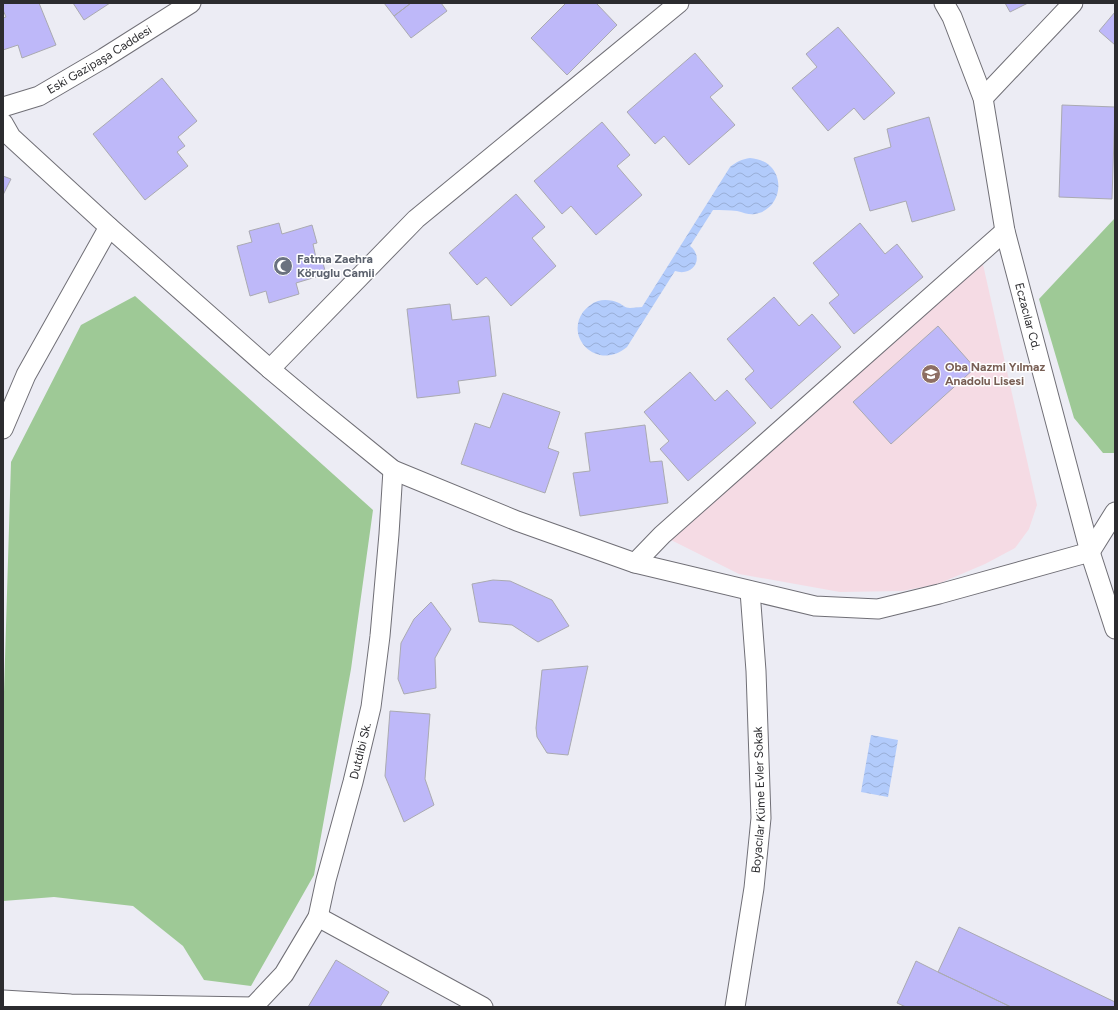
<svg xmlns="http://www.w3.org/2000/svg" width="1118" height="1010" font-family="Figtree,sans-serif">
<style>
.education{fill:#f5dbe4}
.grass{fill:#9ec996}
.water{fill:url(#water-waves)}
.building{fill:#beb8f9;stroke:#aaaab1}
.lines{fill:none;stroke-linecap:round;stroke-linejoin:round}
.street-casing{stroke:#706f76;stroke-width:21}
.street{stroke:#fff;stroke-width:19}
.labels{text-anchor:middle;stroke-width:3;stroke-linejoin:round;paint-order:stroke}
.street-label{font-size:12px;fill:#2c2c2f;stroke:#fff}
.worship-label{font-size:12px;font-weight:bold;fill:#5b616d;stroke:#fff;text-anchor:start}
.education-label{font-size:12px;font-weight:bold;fill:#785e54;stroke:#fff;text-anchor:start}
</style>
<defs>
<pattern id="water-waves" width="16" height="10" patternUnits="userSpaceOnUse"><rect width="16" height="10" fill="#b2cbfb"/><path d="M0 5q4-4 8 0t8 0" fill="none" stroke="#99aed7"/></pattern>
</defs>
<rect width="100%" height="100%" fill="#ececf4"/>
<path class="education" d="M982 260 1037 505 1029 529 1015 548 985 564 938 584 902 591 840 592 739 574 669 539Z"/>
<path class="grass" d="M1115 218V453H1103L1074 418 1039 299Z
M135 296 373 510 351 669 314 875 251 986 204 980 183 946 133 906 54 897 3 901V725L11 462 81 325Z"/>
<path class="water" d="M750 158C757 159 764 160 770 166 785 180 779 207 759 213 751 216 745 213 737 211 730 210 721 210 713 210L690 246C705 258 693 277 675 271L627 347C599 371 564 339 583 312 587 307 592 303 598 301 604 299 613 300 619 303 623 305 625 308 630 308 634 308 638 307 642 307L730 167C736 162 742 159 750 158Z
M871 735 898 740 888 797 861 792Z"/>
<path class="building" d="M3 3H39L56 45 22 58 18 45 3 50V18L6 17 3 10Z
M73 3H110L84 20Z
M384 3H411L394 16Z
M411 3H441L447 11 411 38 394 16Z
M566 3H596L617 25 567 75 531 38Z
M1005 3H1028L1010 12Z
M1115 12V45L1099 31Z
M838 27 895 93 864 120 854 108 828 131 792 88 817 67 806 54Z
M695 53 723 86 710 97 735 125 689 165 664 136 655 144 627 112Z
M162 78 197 121 178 137 185 146 177 152 188 166 145 200 93 134Z
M1062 105 1115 107 1112 199 1059 197Z
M929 117 955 210 912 222 906 201 870 211 854 158 891 147 887 129Z
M602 122 630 155 617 166 642 195 596 235 571 206 562 214 534 181Z
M3 176 11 179 3 195Z
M516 194 545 227 532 238 556 266 511 306 486 277 477 285 449 253Z
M279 223 282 234 312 225 317 243 313 244 316 258 321 256 326 274 296 283 299 294 269 303 266 291 250 296 237 246 252 242 249 231Z
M860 223 885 254 897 244 923 277 854 334 829 303 839 295 813 263Z
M774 297 799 326 812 314 841 347 771 409 745 379 754 371 727 339Z
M450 304 452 320 489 316 496 376 458 381 460 393 417 398 407 309Z
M938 326 975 368 891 444 853 402Z
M690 372 715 401 727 390 756 423 688 481 660 449 669 441 644 412Z
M503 393 560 412 548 448 559 452 545 493 461 464 475 423 490 428Z
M645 425 650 462 662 461 668 503 580 516 573 473 590 471 585 433Z
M493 580 510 581 552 600 569 626 538 642 512 625 479 622 472 584Z
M431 602 451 629 435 658 436 688 404 694 398 679 401 643 414 619Z
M588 666 568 755 547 753 537 737 536 728 542 670Z
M390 711 430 714 425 779 434 805 404 822 385 776Z
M959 927 1115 1002V1007H1011L938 972Z
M336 960 389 992 380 1007H308Z
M916 961 938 972 1011 1007H906L897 1003Z"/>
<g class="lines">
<g class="street-casing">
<g id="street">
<path id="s1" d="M944 3 952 17 983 98 1005 231 1090 552 1115 629"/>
<path d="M983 98 1073 3"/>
<path id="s2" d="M3 107 39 96 104 58 191 3"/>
<path d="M3 123 11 137 109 227 270 369 313 405 393 470 517 521 635 563 815 606 878 609 939 594 1090 552 1115 512"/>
<path d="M270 369 416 219 679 3"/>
<path d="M3 429 26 375 109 227"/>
<path d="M635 563 662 535 1005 231"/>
<path d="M318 917 483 1007"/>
<path d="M3 1000 71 1004 253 1007"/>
<path id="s3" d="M253 1007 284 974 318 917 326 880 353 782 371 707 380 636 389 534 393 470"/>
<path id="s4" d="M735 1007 754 888 761 818 756 671 750 591"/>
</g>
</g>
<use href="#street" class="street"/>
</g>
<defs>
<g id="mosque-disc" transform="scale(1)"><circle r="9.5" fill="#6b7280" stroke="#fff"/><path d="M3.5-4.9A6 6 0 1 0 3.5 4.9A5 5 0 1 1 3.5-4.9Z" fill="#fff"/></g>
<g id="school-disc" transform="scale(1)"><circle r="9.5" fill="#8d6e63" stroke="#fff"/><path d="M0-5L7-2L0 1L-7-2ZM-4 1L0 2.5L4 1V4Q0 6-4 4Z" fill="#fff"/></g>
</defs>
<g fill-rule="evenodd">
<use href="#mosque-disc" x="283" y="266"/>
<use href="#school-disc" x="931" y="374"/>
</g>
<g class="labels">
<g class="street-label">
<text dy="4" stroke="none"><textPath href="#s2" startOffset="108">Eski Gazipaşa Caddesi</textPath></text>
<text dy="4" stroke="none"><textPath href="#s1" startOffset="326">Eczacılar Cd.</textPath></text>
<text dy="4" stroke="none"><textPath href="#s3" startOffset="283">Dutdibi Sk.</textPath></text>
<text dy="4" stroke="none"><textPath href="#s4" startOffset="209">Boyacılar Küme Evler Sokak</textPath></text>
</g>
<g class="worship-label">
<text x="297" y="263">Fatma Zaehra<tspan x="297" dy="14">Köruglu Camii</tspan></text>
</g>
<g class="education-label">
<text x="945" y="371">Oba Nazmi Yılmaz<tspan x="945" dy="14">Anadolu Lisesi</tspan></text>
</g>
</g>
<rect width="1118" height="1010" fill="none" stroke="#2c2c2f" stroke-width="8"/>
</svg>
